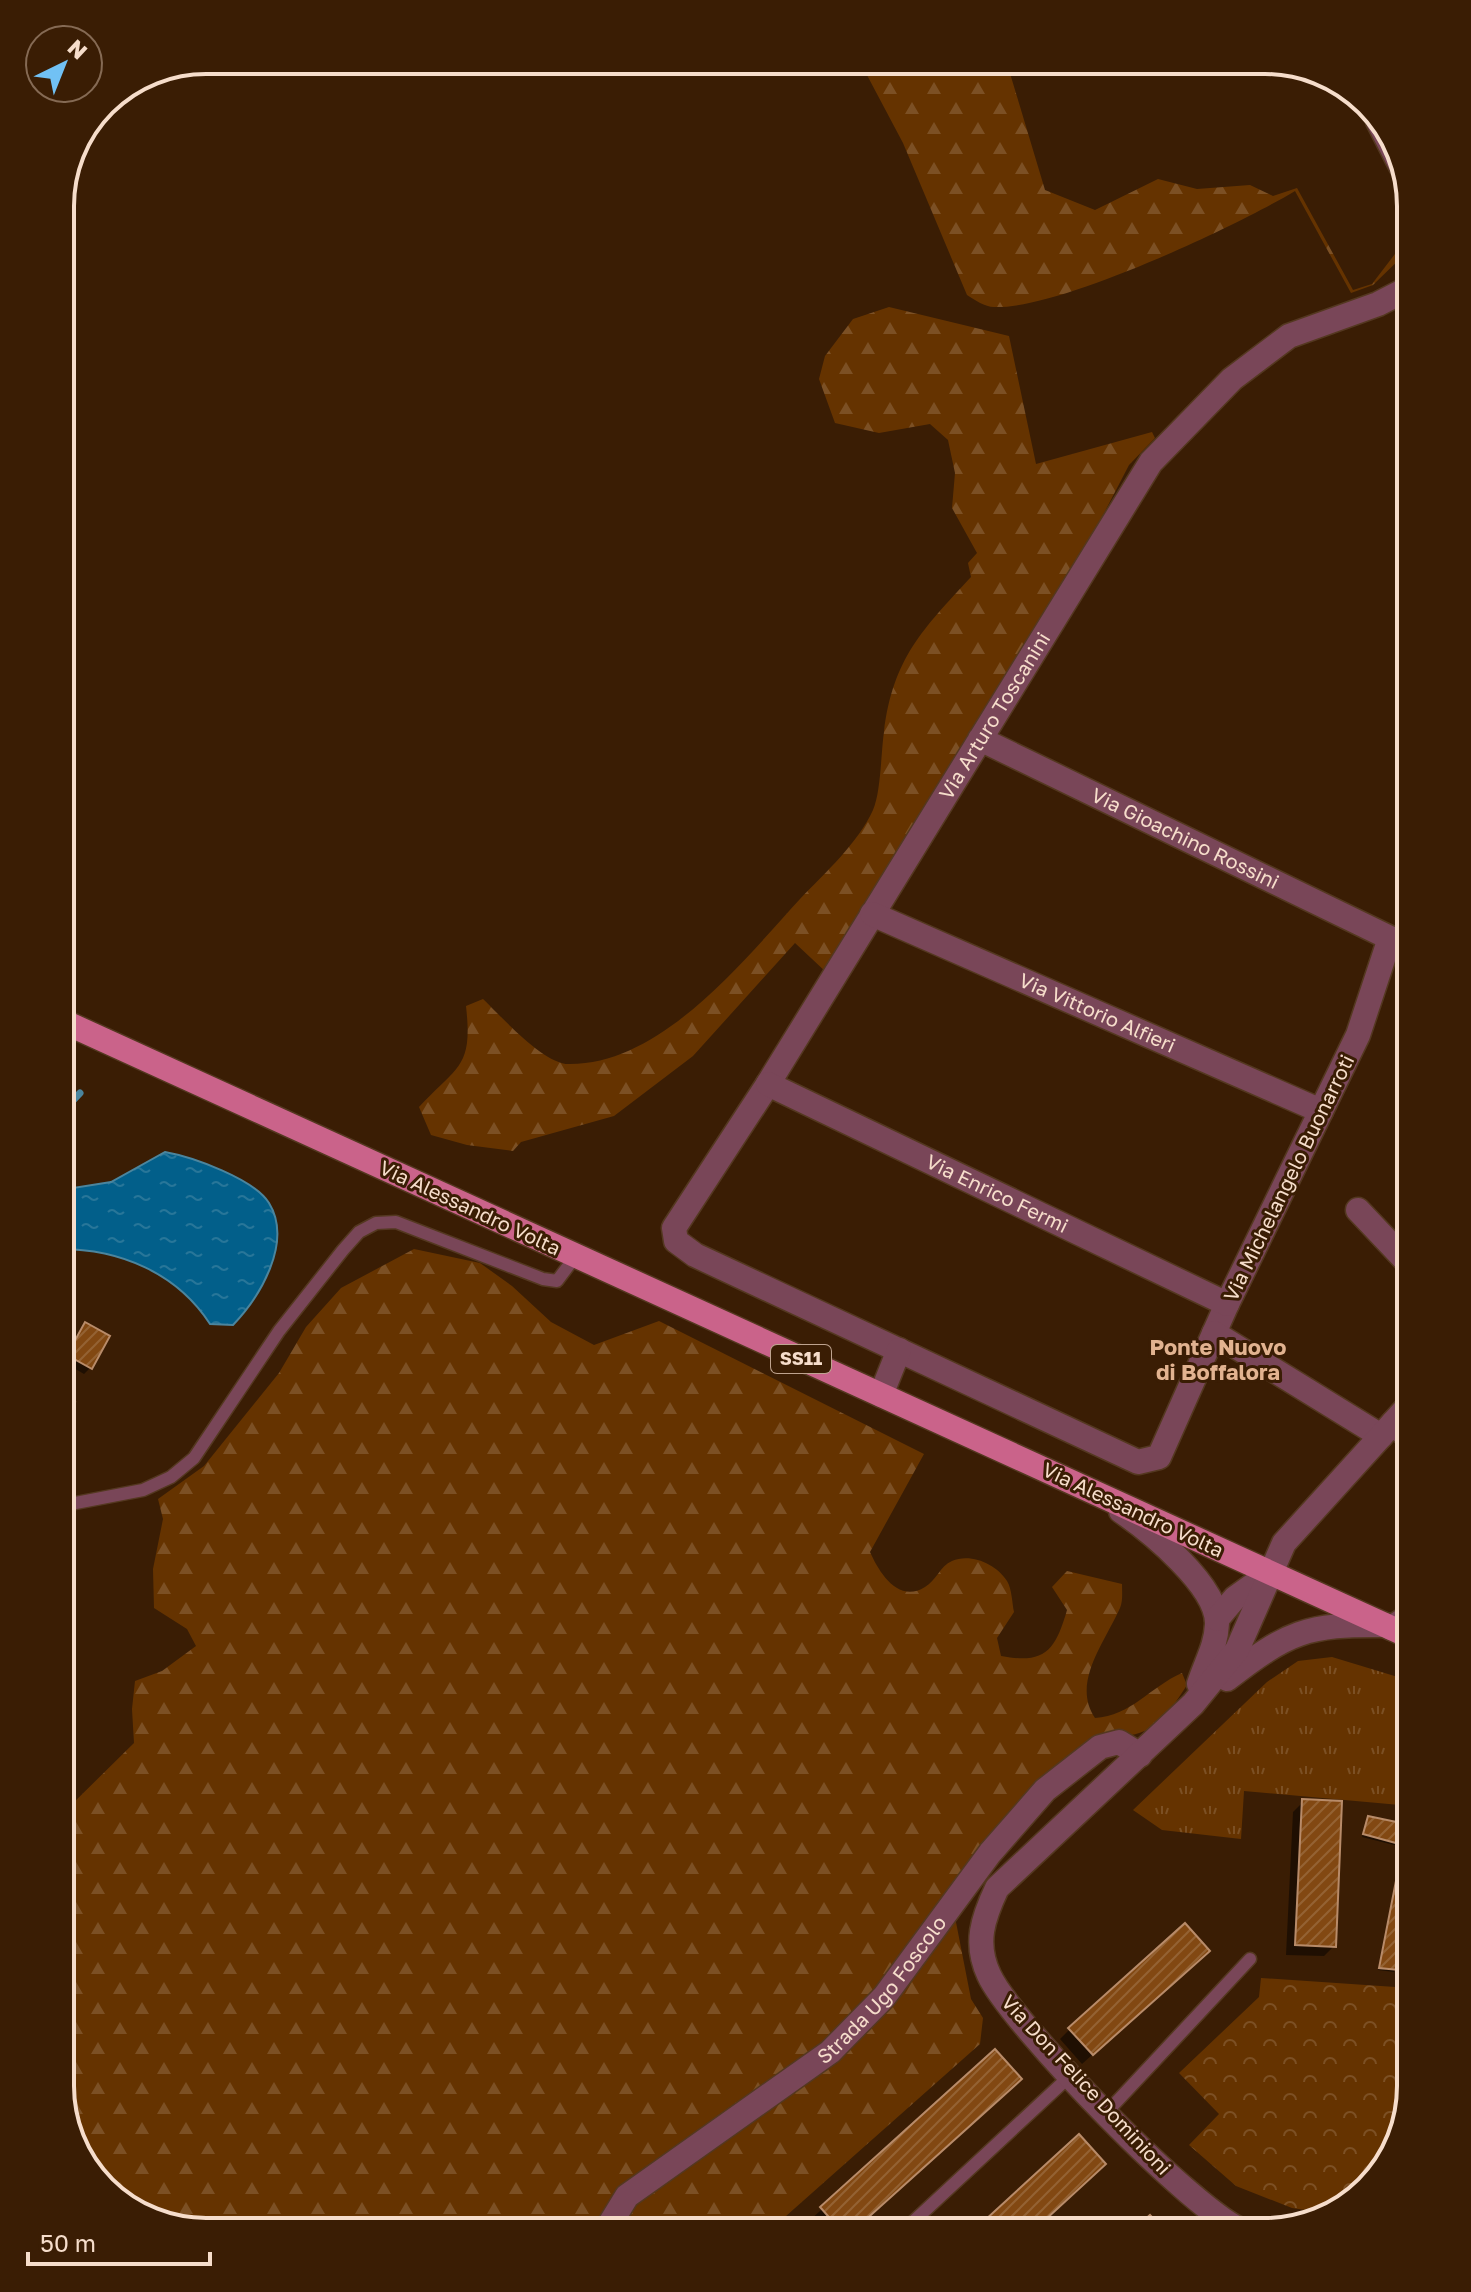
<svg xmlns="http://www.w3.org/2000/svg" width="1471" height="2292" font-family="'Golos Text',sans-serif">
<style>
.grass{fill:url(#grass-tufts)}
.forest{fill:url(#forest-firs)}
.park{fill:url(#park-crowns)}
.water{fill:url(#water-ripples);stroke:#4b859e;stroke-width:2}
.shadow{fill:#0007}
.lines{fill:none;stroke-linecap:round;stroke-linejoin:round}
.stream{stroke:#4b859e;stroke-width:7}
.building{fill:url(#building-hatch);stroke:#b88b69;stroke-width:2}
.lane-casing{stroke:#543820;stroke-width:15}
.street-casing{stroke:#543820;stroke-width:27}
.primary-casing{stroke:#543820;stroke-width:27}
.lane{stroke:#794658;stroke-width:12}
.street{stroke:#794658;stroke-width:24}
.primary{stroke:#ca638a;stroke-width:24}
.labels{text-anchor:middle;stroke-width:6;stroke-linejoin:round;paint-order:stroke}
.shield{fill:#3a1d04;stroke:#bea38f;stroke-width:2}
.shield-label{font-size:18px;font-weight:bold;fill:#f6ddcb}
.street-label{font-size:20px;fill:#f6ddcb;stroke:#3a1d04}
.neighbourhood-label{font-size:22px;font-weight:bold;fill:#e2b390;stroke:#3a1d04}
.rim{fill:none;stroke:#f6ddcb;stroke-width:4}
</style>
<defs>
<pattern id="grass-tufts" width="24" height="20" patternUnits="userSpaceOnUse" patternTransform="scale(2)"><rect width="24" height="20" fill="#653300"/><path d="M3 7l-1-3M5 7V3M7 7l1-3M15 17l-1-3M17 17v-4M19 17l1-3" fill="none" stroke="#7c5024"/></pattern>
<pattern id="forest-firs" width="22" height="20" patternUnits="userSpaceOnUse" patternTransform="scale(2)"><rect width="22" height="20" fill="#653300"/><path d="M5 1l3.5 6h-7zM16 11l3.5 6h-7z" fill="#7c5024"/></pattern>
<pattern id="park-crowns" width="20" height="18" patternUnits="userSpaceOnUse" patternTransform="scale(2)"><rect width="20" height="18" fill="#653300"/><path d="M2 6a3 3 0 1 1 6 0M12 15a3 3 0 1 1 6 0" fill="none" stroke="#7c5024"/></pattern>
<pattern id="water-ripples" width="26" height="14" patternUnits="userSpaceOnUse" patternTransform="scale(2)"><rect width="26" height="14" fill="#025f8a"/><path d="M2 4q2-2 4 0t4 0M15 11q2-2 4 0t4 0" fill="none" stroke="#287699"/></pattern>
<pattern id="building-hatch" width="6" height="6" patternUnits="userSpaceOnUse" patternTransform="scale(2)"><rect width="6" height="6" fill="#824812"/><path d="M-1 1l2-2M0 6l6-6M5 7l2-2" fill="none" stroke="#946233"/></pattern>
</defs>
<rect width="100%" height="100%" fill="#3a1d04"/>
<path class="grass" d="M1332 1657 1411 1681V1806L1244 1791 1241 1839 1162 1830 1133 1810 1267 1682 1298 1661Z"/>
<path class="forest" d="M859 60H1006L1045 190 1095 210 1158 179 1197 189 1250 185 1273 196 1297 188 1353 290 1372 284 1411 233V248L1373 285 1351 293 1295 191C1237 226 1058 310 994 307 985 307 975 300 967 295L903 143Z
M889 307 1009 336 1036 464 1152 432 1155 438 1129 465 1059 600 827 973 795 943 693 1056 614 1116 521 1142 513 1151 467 1145 431 1135 419 1107C458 1065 473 1068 466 1006L483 999C501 1016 543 1064 569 1064 661 1065 743 961 800 899 825 873 858 843 873 810 881 792 881 752 884 732 893 658 923 629 971 577L968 563 977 553 952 508 955 473 948 440 930 424 879 433 835 423 819 379 825 356 853 319Z
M414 1249 480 1263 512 1286 551 1322 594 1345 659 1321 924 1454 870 1552C879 1572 898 1604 925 1587 936 1581 940 1566 952 1561 971 1553 996 1564 1007 1581 1012 1589 1012 1603 1014 1612L997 1638 1001 1656C1044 1664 1055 1652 1067 1610L1052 1587 1067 1571 1122 1584C1122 1592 1123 1601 1120 1608 1105 1642 1071 1683 1095 1718 1131 1716 1150 1687 1182 1673L1187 1685C1162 1724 1151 1738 1103 1737L954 1912 971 1999 983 2018 980 2044 768 2232H635L606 2209 593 2232H197L125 2208 75 2151 60 2086V1816L134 1743 132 1709 135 1681 162 1671 196 1646 187 1629 154 1608 153 1569 163 1519 158 1499 204 1466 279 1373 306 1327 341 1288Z"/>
<path class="park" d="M1261 1978 1410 1988 1401 2120 1387 2167 1333 2214 1292 2208 1236 2186 1189 2145 1219 2114 1179 2073 1259 1997Z"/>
<path class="water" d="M165 1152C193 1157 254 1179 269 1203 293 1242 260 1297 233 1325L210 1324C177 1273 120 1249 60 1249V1190L111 1182Z"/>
<path class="shadow" d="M86 1325 90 1368 84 1374 62 1361Z
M1303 1802 1334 1946 1324 1956 1286 1955 1293 1812Z
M1369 1818 1411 1827 1394 1972 1378 1970 1402 1847 1362 1837Z
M1197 1961 1082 2064 1060 2039 1070 2029Z
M995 2051 851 2232H817L808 2222Z"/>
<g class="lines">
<path class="stream" d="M60 1114 80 1093"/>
</g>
<path class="building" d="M85 1322 110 1336 92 1369 67 1355Z
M60 1393 75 1402 60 1427Z
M1302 1799 1342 1801 1336 1947 1295 1945Z
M1368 1816 1411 1825V1905L1399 1970 1379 1968 1403 1845 1363 1834Z
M1185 1923 1210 1951 1093 2055 1068 2028Z
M995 2049 1022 2079 852 2232H842L820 2207Z
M1079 2134 1106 2164 1032 2232H972Z
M1150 2215 1166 2232H1131Z"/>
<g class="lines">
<g class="lane-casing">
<path id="lane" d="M60 1506 143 1490 171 1477 194 1458 279 1331 343 1250 359 1232 376 1223 396 1222 543 1279 557 1281 575 1257
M1107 2112 1250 1959
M902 2232 1071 2075"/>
</g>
<g class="street-casing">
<g id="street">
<path d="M1378 121 1401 166"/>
<path id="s1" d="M980 739 1390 938 1358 1035 1227 1304 1159 1457 1138 1462 695 1255 676 1241 674 1228 768 1084 1151 462 1232 379 1289 336 1378 304 1411 287"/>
<path id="s2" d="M872 914 1321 1111"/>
<path id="s3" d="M768 1084 1227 1304"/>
<path d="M1358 1210 1411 1266"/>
<path d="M1214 1333 1381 1436"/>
<path d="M881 1395 899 1350"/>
<path d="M1393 1423 1411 1440"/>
<path d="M1121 1511C1150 1531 1218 1586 1217 1624 1216 1647 1206 1662 1199 1684"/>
<path d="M1217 1619 1235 1598 1270 1573"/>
<path d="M1391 1628 1411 1615"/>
<path d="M1227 1679C1288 1632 1306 1624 1385 1625"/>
<path id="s4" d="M605 2232 627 2196 830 2052 884 1997 990 1853 1045 1790 1100 1747 1119 1742 1140 1755"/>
<path d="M1246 2232C1199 2218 1010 2022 989 1975 974 1943 983 1918 997 1888L1193 1704 1237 1650 1284 1543 1411 1403"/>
</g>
</g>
<g class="primary-casing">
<path id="primary" d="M60 1020 1411 1637"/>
</g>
<use href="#lane" class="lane"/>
<use href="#street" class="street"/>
<use href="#primary" class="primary"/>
</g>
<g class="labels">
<rect class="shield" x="771" y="1345" width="60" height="28" rx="6"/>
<g class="shield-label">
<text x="801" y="1365">SS11</text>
</g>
<g class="street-label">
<text dy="7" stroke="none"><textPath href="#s1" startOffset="2176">Via Arturo Toscanini</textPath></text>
<text dy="7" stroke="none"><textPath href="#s1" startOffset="228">Via Gioachino Rossini</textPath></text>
<text dy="7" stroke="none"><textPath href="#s2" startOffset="246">Via Vittorio Alfieri</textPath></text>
<text transform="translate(1289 1178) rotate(-64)" y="7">Via Michelangelo Buonarroti</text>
<text dy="7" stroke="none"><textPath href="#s3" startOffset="254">Via Enrico Fermi</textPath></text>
<text transform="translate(470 1208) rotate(25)" y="7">Via Alessandro Volta</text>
<text transform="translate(1133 1510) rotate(25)" y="7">Via Alessandro Volta</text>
<text dy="7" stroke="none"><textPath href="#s4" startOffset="372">Strada Ugo Foscolo</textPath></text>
<text transform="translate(1086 2085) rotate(47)" y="7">Via Don Felice Dominioni</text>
</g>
<g class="neighbourhood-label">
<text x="1218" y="1355">Ponte Nuovo<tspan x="1218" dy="25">di Boffalora</tspan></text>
</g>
</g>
<path d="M0 0H1471V2292H0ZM206 74H1265A132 132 0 0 1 1397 206V2086A132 132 0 0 1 1265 2218H206A132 132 0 0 1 74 2086V206A132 132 0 0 1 206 74Z" fill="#3a1d04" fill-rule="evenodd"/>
<path class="rim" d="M206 74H1265A132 132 0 0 1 1397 206V2086A132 132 0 0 1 1265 2218H206A132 132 0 0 1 74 2086V206A132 132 0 0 1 206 74Z"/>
<g transform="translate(64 64) rotate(43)"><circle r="38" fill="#3a1d04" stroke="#856a54" stroke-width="2"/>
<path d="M0-6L14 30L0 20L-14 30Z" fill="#71c1f4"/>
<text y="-12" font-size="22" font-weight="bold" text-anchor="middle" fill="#f6ddcb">N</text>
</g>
<path d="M28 2252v12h182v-12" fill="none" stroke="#f6ddcb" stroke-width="4"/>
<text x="40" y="2252" font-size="24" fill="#f6ddcb" stroke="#3a1d04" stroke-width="6" paint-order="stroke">50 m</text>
</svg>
